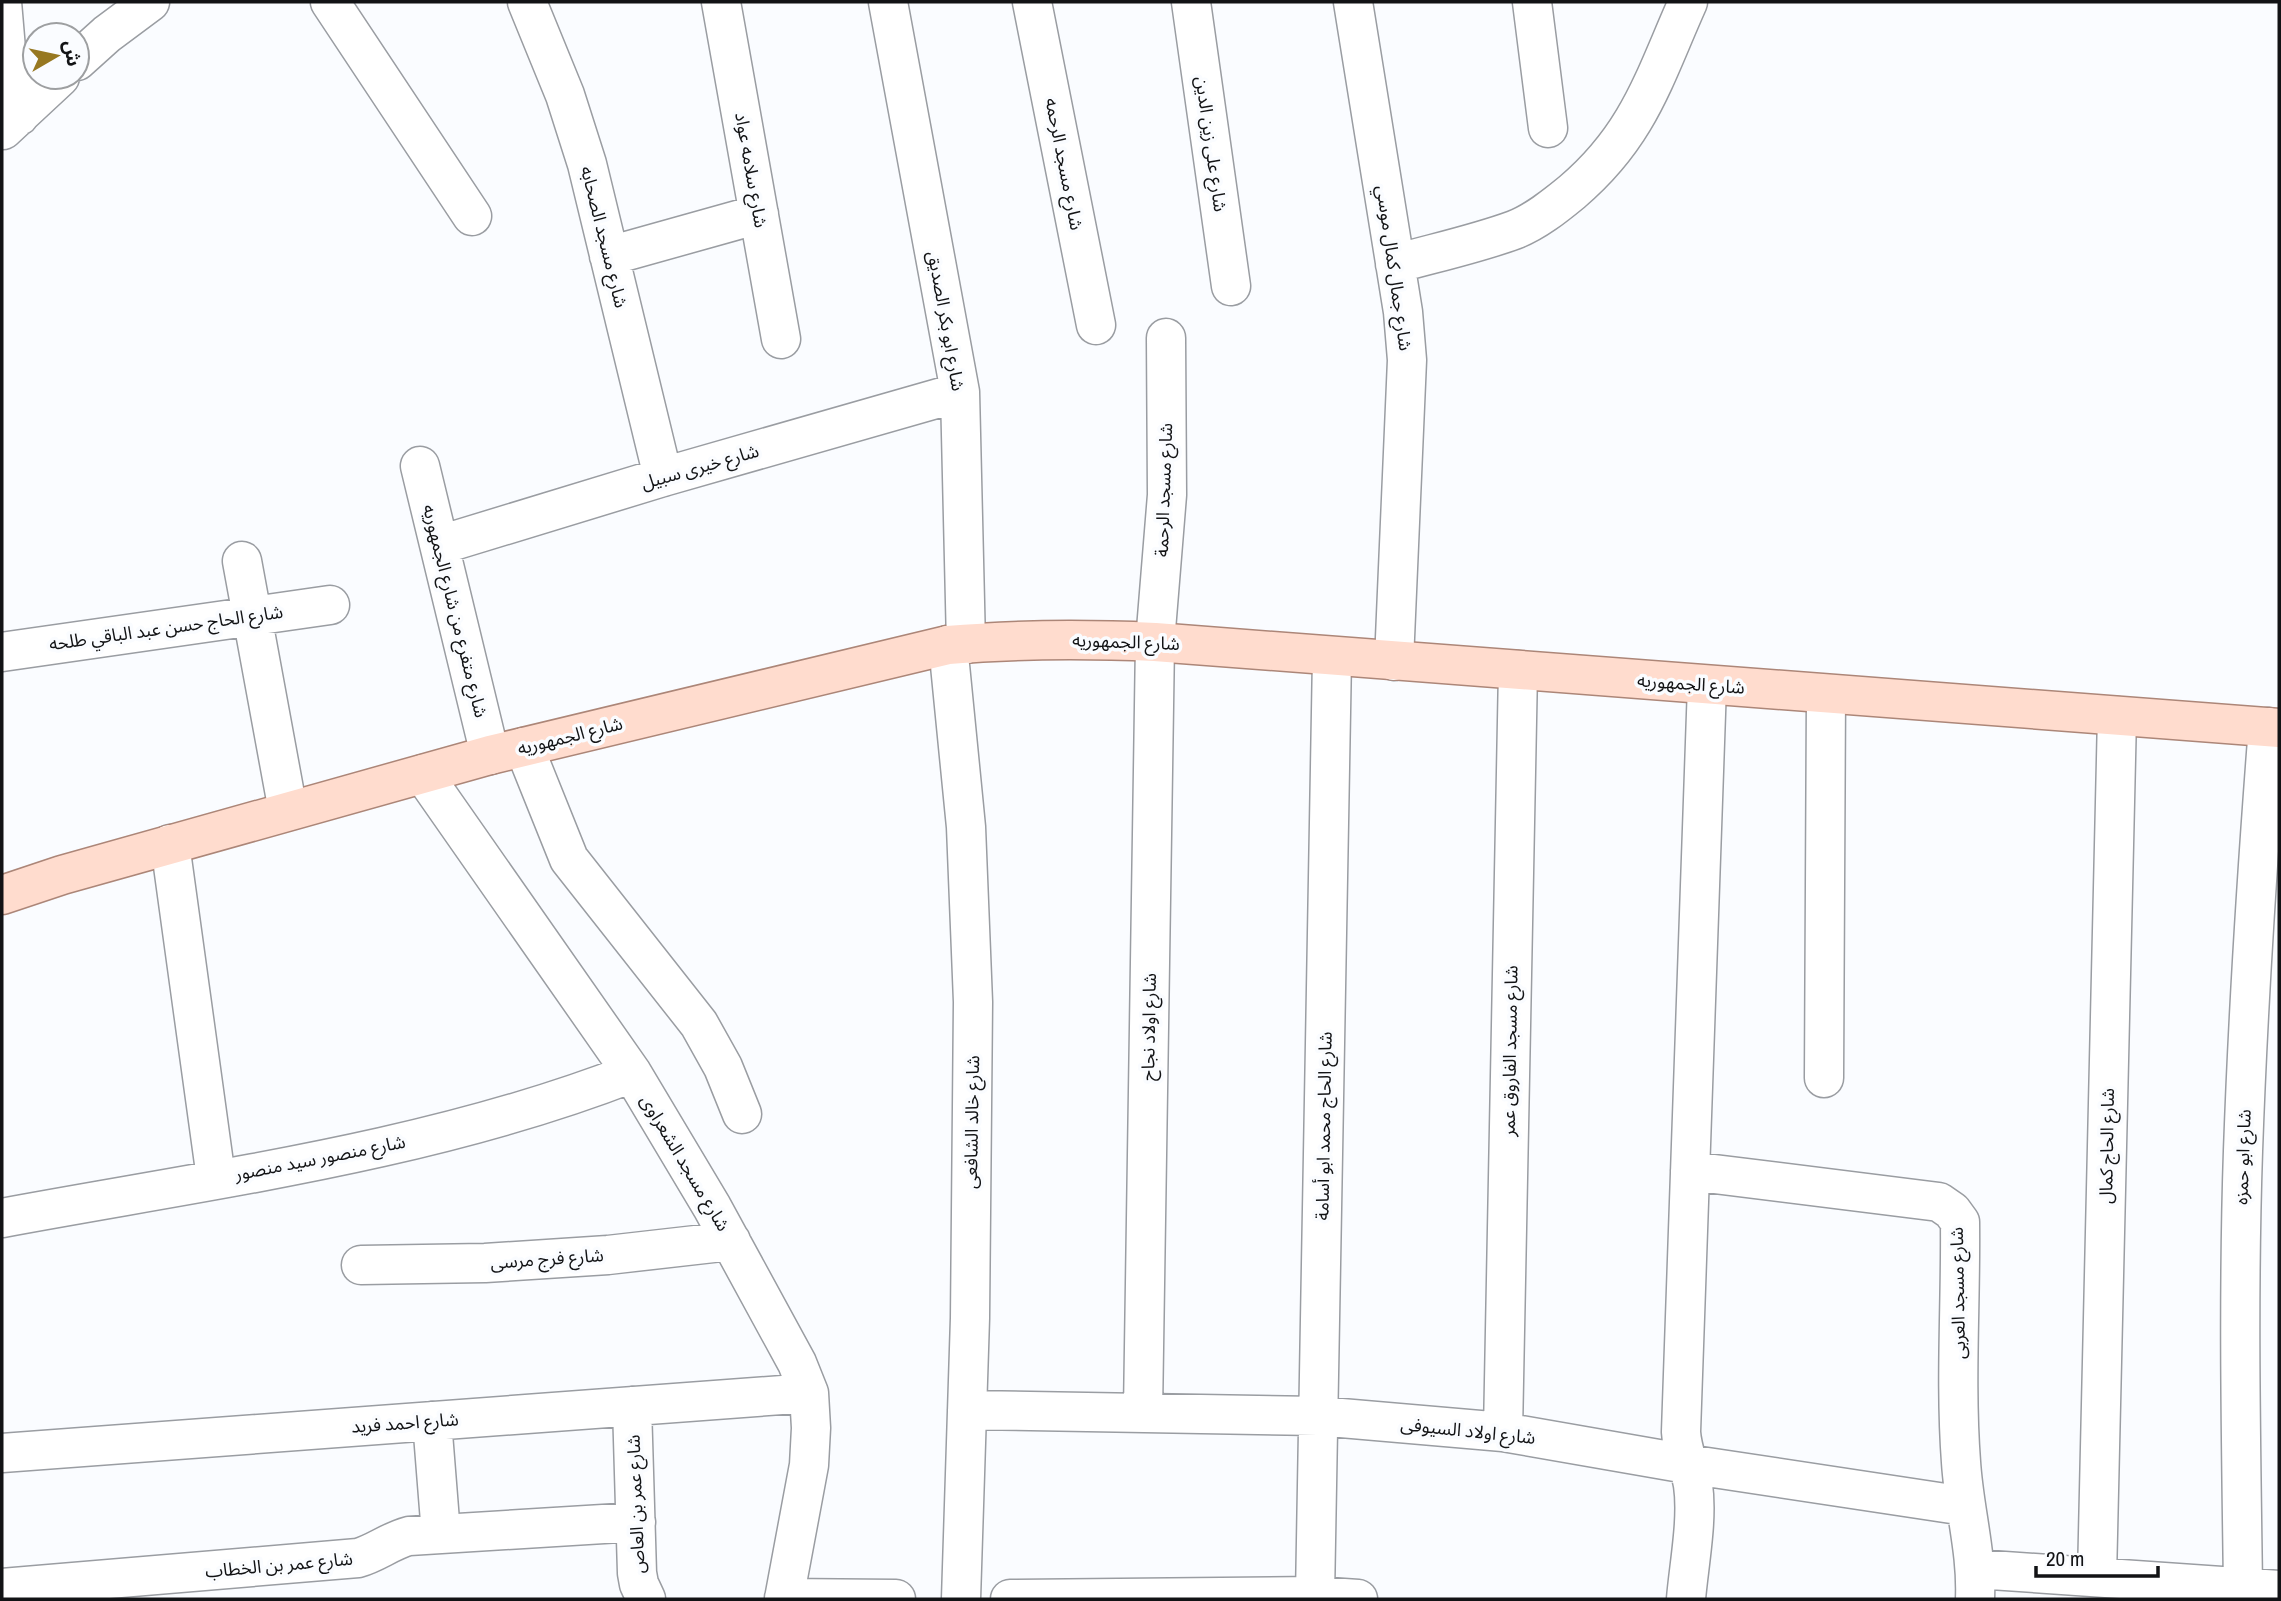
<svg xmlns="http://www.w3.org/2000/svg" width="2281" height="1601" font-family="'Archivo Narrow','Noto Sans Arabic',sans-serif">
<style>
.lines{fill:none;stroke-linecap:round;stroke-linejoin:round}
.minor-casing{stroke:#9a9da2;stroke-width:41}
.major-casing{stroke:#ac8678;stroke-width:41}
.minor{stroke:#fff;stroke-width:38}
.major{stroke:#ffdcce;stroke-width:38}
.labels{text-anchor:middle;stroke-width:7;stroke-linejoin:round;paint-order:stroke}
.street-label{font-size:18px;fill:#121315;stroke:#fafcff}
</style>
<rect width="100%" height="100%" fill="#fafcff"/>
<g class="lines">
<g class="minor-casing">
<path id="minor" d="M2 2 6 49 19 116
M330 2 472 216
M527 2 565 95 587 164 663 477
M721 2 781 339
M888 2 960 392 966 644
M1032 2 1096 325
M1191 2 1231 286
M1353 2 1403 312 1407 360 1394 661
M1532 2 1548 128
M77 61 107 34 150 2
M3 130 60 77
M609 256 759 214
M1395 264C1434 253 1476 244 1514 230 1535 222 1555 206 1572 192 1639 135 1654 78 1688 2
M420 466 490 755
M440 545 663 477 960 392
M242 561 288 811
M948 645 966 827 973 1002 970 1318 961 1599
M2 652 330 605
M524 747 569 859 699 1024 723 1067 742 1114
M423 774 632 1073 712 1207 797 1363 809 1393 811 1428 809 1465 784 1599
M170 844 216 1178
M1824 1078 1826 694
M1690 1171 1939 1202 1952 1211 1960 1222C1961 1302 1955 1382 1961 1462 1964 1510 1977 1551 1975 1599
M2 1218C212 1179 432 1151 632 1073
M361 1265 485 1263 608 1255 731 1241
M632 1406 637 1573 639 1584 646 1599
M967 1410 1318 1416 1503 1432 1687 1464 1965 1506
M1143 1412 1155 642 1167 495 1166 338
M432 1421 441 1534
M1503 1432 1518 670
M2 1453 809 1393
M1976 1569 2279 1590
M2097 1577 2117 716
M2243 1587C2241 1442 2238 1297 2243 1151 2248 1010 2257 869 2268 727
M2 1588 358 1558C376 1553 390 1541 409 1536L636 1522
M1315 1596 1332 657
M784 1598 896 1599
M1010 1599 1315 1596 1358 1599
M1686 1599C1689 1564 1698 1519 1693 1485 1690 1467 1682 1450 1681 1432L1707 685"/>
</g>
<g class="major-casing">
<path id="major" d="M2 895 62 875 490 755 948 645C1017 639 1086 639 1155 642L2279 728"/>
</g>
<use href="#minor" class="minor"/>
<use href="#major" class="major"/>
</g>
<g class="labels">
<g class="street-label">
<text transform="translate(1211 144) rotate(82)" y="6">شارع على زين الدين</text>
<text transform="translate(1064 164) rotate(79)" y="6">شارع مسجد الرحمه</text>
<text transform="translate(751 170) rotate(80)" y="6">شارع سلامه عواد</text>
<text transform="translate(604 237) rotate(76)" y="6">شارع مسجد الصحابه</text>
<text transform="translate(1394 268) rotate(82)" y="6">شارع جمال كمال موسي</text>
<text transform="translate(946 321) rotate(80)" y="6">شارع ابو بكر الصديق</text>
<text transform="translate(700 467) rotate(-16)" y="6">شارع خيرى سبيل</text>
<text transform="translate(1164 490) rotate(-88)" y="6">شارع مسجد الرحمة</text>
<text transform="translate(455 611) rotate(76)" y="6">شارع متفرع من شارع الجمهوريه</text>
<text transform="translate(166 628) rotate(-8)" y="6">شارع الحاج حسن عبد الباقي طلحه</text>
<text transform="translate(1126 642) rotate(2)" y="6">شارع الجمهوريه</text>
<text transform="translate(1691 684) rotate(4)" y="6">شارع الجمهوريه</text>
<text transform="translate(570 736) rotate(-14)" y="6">شارع الجمهوريه</text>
<text transform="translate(1149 1027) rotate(-89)" y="6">شارع اولاد نجاح</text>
<text transform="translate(1510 1051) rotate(-89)" y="6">شارع مسجد الفاروق عمر</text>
<text transform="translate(972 1122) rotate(-89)" y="6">شارع خالد الشافعى</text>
<text transform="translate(1324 1126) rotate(-89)" y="6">شارع الحاج محمد ابو أسامة</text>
<text transform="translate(2107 1146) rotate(-89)" y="6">شارع الحاج كمال</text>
<text transform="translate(2243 1157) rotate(-88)" y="6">شارع ابو حمزه</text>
<text transform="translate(320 1158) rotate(-11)" y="6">شارع منصور سيد منصور</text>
<text transform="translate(685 1163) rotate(59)" y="6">شارع مسجد الشعراوى</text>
<text transform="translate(547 1259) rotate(-4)" y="6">شارع فرج مرسى</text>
<text transform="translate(1958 1293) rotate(-91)" y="6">شارع مسجد العربى</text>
<text transform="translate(405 1423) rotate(-4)" y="6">شارع احمد فريد</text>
<text transform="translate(1468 1431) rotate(6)" y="6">شارع اولاد السيوفى</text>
<text transform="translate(636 1504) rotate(-92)" y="6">شارع عمر بن العاص</text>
<text transform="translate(279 1565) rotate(-5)" y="6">شارع عمر بن الخطاب</text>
</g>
</g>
<rect width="2281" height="1601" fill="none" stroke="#121315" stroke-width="7"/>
<g transform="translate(56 56) rotate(81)"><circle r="33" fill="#fafcff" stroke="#9d9fa1" stroke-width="2"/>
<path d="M0-5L12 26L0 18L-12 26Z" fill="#977821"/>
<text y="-10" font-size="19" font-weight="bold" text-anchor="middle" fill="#121315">ش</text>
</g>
<path d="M2036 1566v10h122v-10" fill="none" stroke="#121315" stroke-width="3.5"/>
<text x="2046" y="1566" font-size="21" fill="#121315" stroke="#fafcff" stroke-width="5" paint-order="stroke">20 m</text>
</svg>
